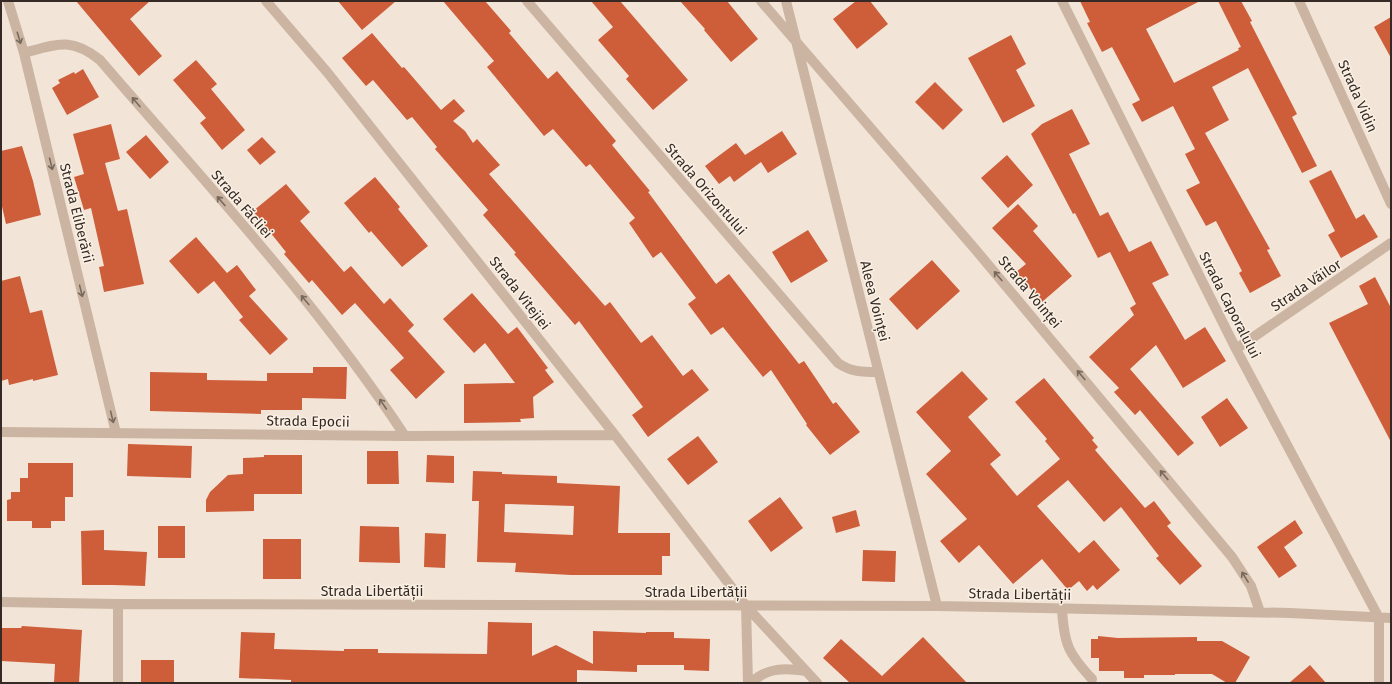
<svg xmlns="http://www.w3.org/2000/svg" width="1392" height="684" font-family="'Fira Sans',sans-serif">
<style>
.building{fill:#ce5d3a;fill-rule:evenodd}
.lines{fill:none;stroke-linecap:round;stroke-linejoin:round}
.lane{stroke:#cbb5a2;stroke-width:10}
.street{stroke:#cbb5a2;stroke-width:10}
.oneway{stroke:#78695d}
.labels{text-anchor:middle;stroke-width:3;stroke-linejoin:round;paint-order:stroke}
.street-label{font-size:14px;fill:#352a25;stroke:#faf0e3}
</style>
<rect width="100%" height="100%" fill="#f2e5d7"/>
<path class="building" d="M76 1H150L130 19 162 56 139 76Z
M338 1H396L362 30Z
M443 1H485L511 31 509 33 548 79 557 71 616 141 612 145 650 191 648 192 716 284 729 274 799 364 804 361 833 404 836 402 860 432 830 455 806 425 807 424 771 370 763 377 723 327 711 335 688 304 696 298 661 252 653 258 629 223 635 218 590 164 586 167 553 129 544 136 487 67 494 61Z
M591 1H620L688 80 653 110 626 79 629 76 598 40 613 27Z
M680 1H727L758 39 731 62 704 30 705 29Z
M856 1H870L888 24 857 49 833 19Z
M1080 1H1200L1146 29 1174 83 1239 50 1238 48 1241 47 1218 1H1241L1252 21 1250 22 1297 114 1292 117 1317 166 1302 173 1248 68 1212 87 1229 120 1205 133 1270 249 1267 250 1281 276 1250 293 1239 273 1242 271 1216 221 1206 226 1186 190 1200 183 1185 154 1195 149 1173 106 1142 122 1132 104 1140 100 1112 47 1102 52 1087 23 1090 22Z
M1391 17V58L1374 27Z
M372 33 402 68 404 67 441 110 454 99 465 111 453 121 465 131 473 143 477 139 500 165 489 174 605 306 610 302 641 343 652 335 683 376 692 369 709 390 648 437 632 415 643 407 579 321 575 325 514 254 516 253 483 215 488 210 435 149 437 147 412 117 407 120 373 80 366 86 342 58Z
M1011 35 1026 64 1016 70 1035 106 1003 123 968 58Z
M196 60 217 84 211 89 245 130 222 150 200 123 206 118 173 80Z
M83 69 99 97 67 115 52 88 60 83 58 80 74 72 75 74Z
M935 82 963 110 943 130 915 102Z
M1072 109 1090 144 1069 154 1100 216 1108 212 1129 252 1151 241 1169 275 1152 283 1185 340 1205 327 1226 361 1183 388 1156 345 1130 369 1194 443 1178 456 1140 410 1135 415 1114 392 1119 388 1089 357 1134 315 1130 308 1136 304 1110 252 1098 258 1075 213 1073 214 1031 134 1042 124Z
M111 124 120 159 105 163 118 211 127 209 144 284 104 292 99 267 104 266 91 208 84 210 74 177 84 174 73 134Z
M782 131 797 154 768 173 761 162 734 182 730 176 719 184 705 166 736 143 745 155Z
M146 135 169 162 150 179 126 152Z
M262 137 276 152 260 165 247 150Z
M22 146 33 181 41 215 6 224 1 202V151Z
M1007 155 1033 185 1008 208 981 178Z
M1331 170 1356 219 1364 214 1378 237 1341 258 1328 235 1335 231 1309 181Z
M375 177 400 207 398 209 428 246 402 267 371 231 369 233 344 203Z
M286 184 310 212 300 221 344 272 351 266 384 304 390 298 414 325 408 331 445 372 416 399 390 370 404 358 355 303 342 315 312 280 309 283 284 254 286 252 253 211Z
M1018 204 1038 226 1033 231 1072 276 1042 302 1016 272 1026 264 992 228Z
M808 230 828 261 791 283 772 252Z
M196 237 227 273 237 265 256 290 249 296 288 339 270 355 239 320 243 317 214 281 198 294 169 261Z
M932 260 960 291 917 330 889 299Z
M20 276 30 313 42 310 58 375 33 381V379L9 385 8 379 1 381V281Z
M1375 277 1391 308V442L1329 323 1368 304 1359 286Z
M472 293 508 334 517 327 548 368 545 370 554 382 533 397 534 418 520 419 521 422 464 423V384L515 383 485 343 474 353 443 319Z
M313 367H347L346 399 302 398V410H261V414L150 411V372L207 373V380L267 381V373H313Z
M962 371 988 399 968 417 1001 455 990 464 1017 496 1060 459 1045 441 1047 439 1015 402 1044 378 1094 438 1092 440 1098 447 1095 450 1145 508 1154 501 1171 523 1167 526 1202 566 1180 585 1156 558 1159 556 1121 507 1104 522 1068 480 1037 506 1079 553 1094 540 1120 570 1097 590 1093 585 1087 591 1079 581 1068 590 1042 559 1013 584 979 545 959 563 940 541 967 519 926 474 951 451 916 412Z
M1227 398 1248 428 1220 447 1201 417Z
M698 436 718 462 688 485 667 459Z
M128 444 192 446 191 478 127 476Z
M367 451H398L399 484H367Z
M264 455H302V494H254V511L206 512V500L210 492 228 475 243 474V458L264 457Z
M427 455 454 456V483L426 482Z
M28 463H73V497H65V521H51V528H32V521H7V500L11 499V492H20V478H28Z
M473 471 502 472V474L557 476V483L620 486 618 533H670V556H662V575H571L515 572 516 563 477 562 479 501H472ZM505 504 574 506 573 535 504 532Z
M780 497 803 528 771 552 748 521Z
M856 510 860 526 836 533 832 517Z
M1295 520 1303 533 1284 547 1297 566 1279 578 1257 547Z
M158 526H185V558H158Z
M360 526 399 527 400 563 359 562Z
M104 530V550L147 552 145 586 113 585H82L81 531Z
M425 533 446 534 445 568 424 567Z
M263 539H301V579H263Z
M863 550 896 551 895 582 862 581Z
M488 622 532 623V656L556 645 593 664V631L646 633V632H674V638L710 639 709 671 684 670V665H637V672L577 670V683H291V680L239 678 241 632 275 633 274 649 344 651V649H378V653L487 654Z
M22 626 82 630 79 683H54L55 664 1 661V628H21Z
M1098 636 1118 638 1197 637V641H1222L1250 657 1235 683H1227L1212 674H1175V675H1144V678H1124V671H1099V658H1091V639H1098Z
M923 637 967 683H850L823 658 841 639 882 676Z
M141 660H174V683H141Z
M1310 665 1326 683H1289Z"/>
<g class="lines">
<path class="lane" d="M1062 609C1064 644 1068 653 1092 679"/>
<path class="street" d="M8 1 24 53 116 433
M266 1 327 72 615 435 746 606 817 683
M527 1 838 363C851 372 862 372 878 372
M761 1 975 249 1232 557 1251 586 1260 612
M786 1 937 606
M1062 1 1236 349 1379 618V683
M1299 1 1391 204
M24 53C57 44 71 37 100 60 205 182 316 301 405 436
M1236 349 1391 243
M1 432 405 436 615 435
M1 602 118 604 937 606 1290 613 1391 618
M118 604V683
M746 606 748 683
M751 683C767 667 786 668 806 671"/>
</g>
<defs><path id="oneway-shaft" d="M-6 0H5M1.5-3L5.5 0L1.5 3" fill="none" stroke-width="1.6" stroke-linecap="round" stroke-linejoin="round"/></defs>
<g class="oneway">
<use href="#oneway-shaft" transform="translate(19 38) rotate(73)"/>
<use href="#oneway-shaft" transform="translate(136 102) rotate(-131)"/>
<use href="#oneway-shaft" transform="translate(51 164) rotate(76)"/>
<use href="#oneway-shaft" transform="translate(221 201) rotate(-131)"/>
<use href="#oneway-shaft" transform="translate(998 276) rotate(-130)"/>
<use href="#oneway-shaft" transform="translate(81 291) rotate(76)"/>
<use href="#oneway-shaft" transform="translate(305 300) rotate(-130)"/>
<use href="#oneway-shaft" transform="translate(1081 375) rotate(-130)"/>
<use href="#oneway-shaft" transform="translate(383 404) rotate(-124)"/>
<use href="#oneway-shaft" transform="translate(112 417) rotate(76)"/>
<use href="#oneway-shaft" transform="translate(1164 475) rotate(-130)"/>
<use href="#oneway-shaft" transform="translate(1245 577) rotate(-122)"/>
</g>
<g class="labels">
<g class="street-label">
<text transform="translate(1358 96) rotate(66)" y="5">Strada Vidin</text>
<text transform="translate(706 189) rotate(49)" y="5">Strada Orizontului</text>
<text transform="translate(242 204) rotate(49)" y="5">Strada Făcliei</text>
<text transform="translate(77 213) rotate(76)" y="5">Strada Eliberării</text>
<text transform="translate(1306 285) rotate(-34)" y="5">Strada Văilor</text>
<text transform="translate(1030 292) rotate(50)" y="5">Strada Voinței</text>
<text transform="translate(520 293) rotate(52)" y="5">Strada Vitejiei</text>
<text transform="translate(875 301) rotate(76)" y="5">Aleea Voinței</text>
<text transform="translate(1230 305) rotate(63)" y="5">Strada Caporalului</text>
<text transform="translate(308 421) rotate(1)" y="5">Strada Epocii</text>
<text x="372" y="596">Strada Libertății</text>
<text x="696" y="597">Strada Libertății</text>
<text transform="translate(1020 594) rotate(1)" y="5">Strada Libertății</text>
</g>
</g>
<rect width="1392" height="684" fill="none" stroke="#352a25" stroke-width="4"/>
</svg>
